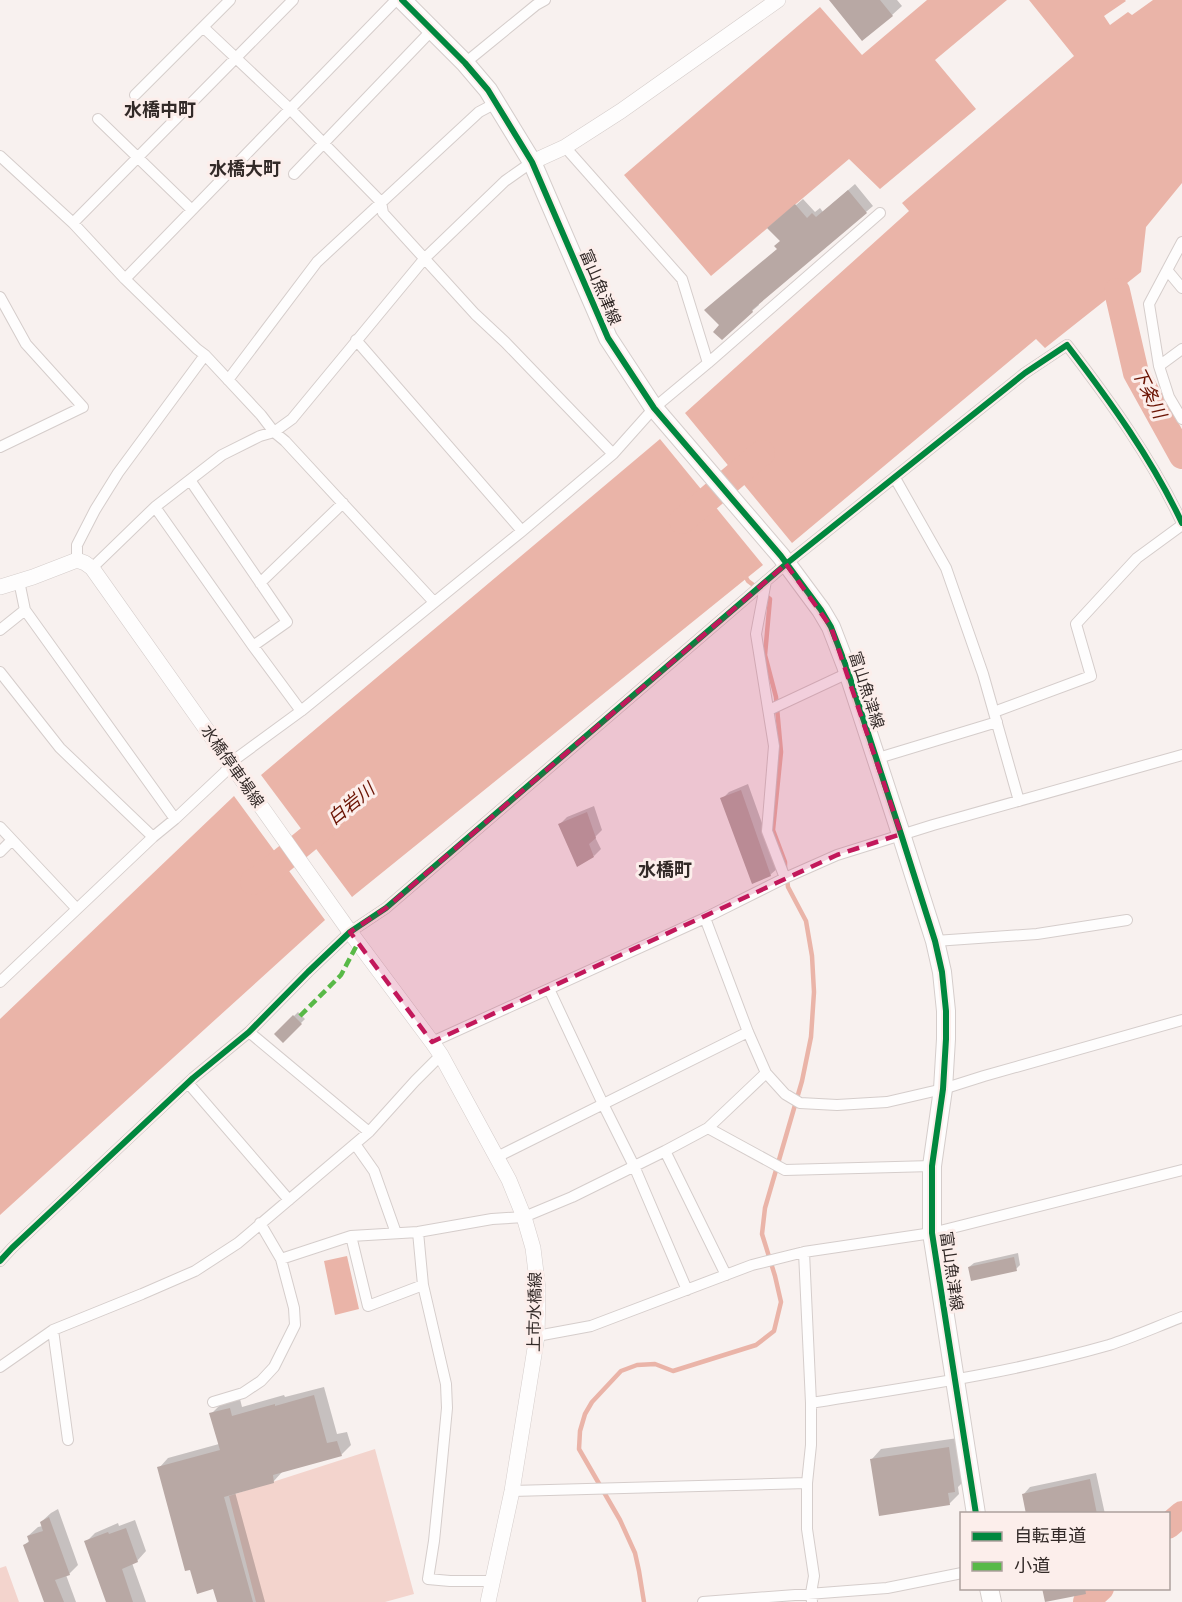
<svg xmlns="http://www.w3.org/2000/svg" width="1182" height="1602" font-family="'Work Sans','Noto Sans JP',sans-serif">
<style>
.green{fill:#f3d4cd}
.water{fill:#eab4a8}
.shadow{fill:#0003}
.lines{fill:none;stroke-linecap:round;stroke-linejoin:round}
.stream{stroke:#eab4a8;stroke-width:4.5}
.river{stroke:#eab4a8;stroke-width:26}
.building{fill:#b8a8a4}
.street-casing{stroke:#d5cdcb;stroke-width:12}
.secondary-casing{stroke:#d5cdcb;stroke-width:16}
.primary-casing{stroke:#d5cdcb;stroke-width:20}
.street{stroke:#fefdfd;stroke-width:10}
.secondary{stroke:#fefdfd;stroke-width:15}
.primary{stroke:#fefdfd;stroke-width:18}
.quiet{stroke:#58b947;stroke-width:4.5;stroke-dasharray:9 4.5;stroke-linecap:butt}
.cycleway-casing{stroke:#fceeeb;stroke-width:10}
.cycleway{stroke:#00873e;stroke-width:6}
.marked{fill:#c2185b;fill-opacity:0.2;stroke:#c2185b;stroke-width:4.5;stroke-dasharray:12 8;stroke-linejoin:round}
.labels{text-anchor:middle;stroke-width:6;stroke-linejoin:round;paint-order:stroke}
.street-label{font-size:16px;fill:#332a28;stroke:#fceeeb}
.neighbourhood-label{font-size:18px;font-weight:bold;fill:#332a28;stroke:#fceeeb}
.water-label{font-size:18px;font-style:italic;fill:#6b1404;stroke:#fceeeb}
</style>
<rect width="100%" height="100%" fill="#f8f1ef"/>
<path class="green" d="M375 1449 414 1594 385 1602H256L229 1496Z
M6 1566 19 1602H0V1568Z"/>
<path class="water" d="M927 0H1007L935 60 976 109 880 189 849 159 711 276 624 175 820 7 862 55Z
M1029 0H1125L1126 1 1104 16 1110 25 1128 12 1132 15 1153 0H1182V183L1146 227 1141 272 1045 348 1036 339 792 543 685 413 909 211 902 203 1074 56Z
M660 439 763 565 352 897 261 775Z
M234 796 325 920 0 1215V1019Z
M347 1256 359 1309 335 1315 324 1261Z"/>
<path class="shadow" d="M831 0H897L902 6 892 15Z
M855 184 873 206 758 303 759 305 752 311 721 325 778 249 781 241 776 222 803 199 815 212 820 208 823 212Z
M748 784 778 868 770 875 722 799 729 792Z
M594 806 602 830 595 837 601 849 594 856 560 824 567 817Z
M298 1012 305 1019 283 1041 276 1034Z
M1018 1253 1020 1265 1016 1269 969 1267 974 1263Z
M324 1387 337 1434 347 1432 351 1445 341 1455 283 1471 273 1482 235 1492 265 1602H218L214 1587 159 1468 168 1458 219 1444 211 1414 221 1404 240 1399 242 1407 284 1395 285 1397Z
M958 1438 964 1481 958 1487 959 1494 949 1504 872 1459 881 1449Z
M1096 1473 1105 1514H1027L1023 1495 1030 1487Z
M58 1509 78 1565 69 1574 66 1575 76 1602H45L25 1545 30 1540 28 1536 38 1527 43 1526 41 1522 51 1513Z
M135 1520 146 1551 137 1561 132 1563 146 1602H108L86 1542 95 1533 118 1523 119 1526Z"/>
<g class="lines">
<path class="stream" d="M744 574 748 581 756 587
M765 595 770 599 765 655 776 697 781 752 773 830 785 862V868
M644 1602 639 1571 635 1553 620 1520 579 1449 580 1431 585 1414 592 1402 621 1371 637 1365 655 1364 673 1371 756 1345 774 1331 781 1302 775 1276 762 1234 765 1208 802 1081 811 1037 814 992 812 956 806 921 788 887 787 879"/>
<path class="river" d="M1117 291 1136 373 1182 456
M682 521 762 453
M253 882 268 872 335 817
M1168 1526 1182 1514
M1086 1602 1101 1588"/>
</g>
<path class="building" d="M829 0H880L893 16 862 41Z
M848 190 867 213 752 310 753 312 722 340 713 332 719 325 704 310 777 249 774 246 780 241 767 228 795 204 807 218 812 213 816 217Z
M741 790 771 876 752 884 720 798Z
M587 812 596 838 589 844 594 857 577 867 558 824Z
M293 1015 302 1024 283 1043 274 1034Z
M1014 1257 1017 1271 971 1281 968 1267Z
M314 1395 327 1443 337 1441 342 1456 273 1475 274 1483 224 1497 253 1602H217L213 1589 197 1594 190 1570 185 1571 157 1467 220 1450 209 1413 230 1408 232 1416 275 1404V1406Z
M949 1447 955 1492 948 1493 950 1505 879 1516 870 1459Z
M1090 1479 1097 1514H1026L1022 1494Z
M49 1517 70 1575 55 1580 64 1602H44L23 1545 29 1542 27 1536 43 1531 40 1522Z
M126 1528 138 1562 122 1569 133 1602H106L84 1541 108 1532 109 1534Z
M1042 1588H1085L1086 1594 1045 1602Z"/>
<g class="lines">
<g class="street-casing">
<path id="street" d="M230 0 203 27 291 110 381 202 383 213 475 314 505 342 613 454
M465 63 536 5 545 0
M135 95 203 27
M98 119 192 210
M0 156 73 223 125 279 197 349 205 355 261 415 274 432 285 441 434 602
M294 174 432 30
M73 223 293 0
M1182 242 1149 304 1159 366 1169 397 1182 419
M1167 270 1182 288
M125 279 396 0
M0 297 26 344 83 407 0 447
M356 340 522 531
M708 363 880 213
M1159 366 1182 349
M228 380 317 262 479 112 496 103
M895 478 946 568 983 674 1019 801
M190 480 287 622 253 646
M155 507 253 646 301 711
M77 560V545L95 510 118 473 205 355
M92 568 155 507 222 455 260 436 274 432 292 419 425 258 505 181 532 162
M766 581 756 634 774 746 767 831 785 878
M260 583 343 503
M25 610 175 819
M0 630 25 610 19 581
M0 672 60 748 153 837
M769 710 848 673
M994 712 1091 676 1076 624 1137 558 1182 525
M875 759 997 722
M0 827 77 909
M0 852 12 840
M705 918 748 1032 766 1073 785 1094 800 1103 837 1105 887 1102 943 1089 984 1076 1182 1020
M935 941 1037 934 1127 920
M0 982 153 837 175 819 225 772 230 763 301 711 522 531 613 454 654 408 708 363 682 279 565 147
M549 989 603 1104 634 1166 687 1290
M249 1032 369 1132
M432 1042 705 918 785 878 837 855 933 825 1182 755
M188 1083 289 1200
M708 1128 785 1170 932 1166
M355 1144 374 1171 396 1233
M665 1151 726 1275
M497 1157 748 1032
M260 1223 281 1259 351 1236 418 1232 492 1219 524 1217 572 1197 665 1151 708 1128 766 1073
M418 1232 423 1285
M351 1236 368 1306 423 1285 446 1384 447 1408 441 1471 434 1541 428 1579 450 1581H491
M804 1252 811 1403V1445L807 1483V1529L814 1576 811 1593 812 1602
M0 1261 12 1248 193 1078 249 1032 308 972 350 932 386 908 786 564 1025 373 1067 345C1110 401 1152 459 1182 523
M53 1330 68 1440
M537 1336 591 1326 752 1265 804 1252 932 1233 1182 1170
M0 1367 53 1330 142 1294 195 1271 238 1243 369 1132 415 1081 441 1055
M213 1402 243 1393 261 1381 274 1367 295 1325 294 1308 281 1259
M811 1403C911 1387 1011 1373 1109 1345 1134 1337 1158 1326 1182 1317
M512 1491 807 1483
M703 1602 887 1588 962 1573"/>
</g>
<g class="secondary-casing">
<path id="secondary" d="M532 162 565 147 621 111 778 0
M0 587 33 577 77 560 85 563 92 568 350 932 432 1042 441 1055 509 1180 524 1217 533 1248 538 1289 537 1336 512 1491 488 1602"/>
</g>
<g class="primary-casing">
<path id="primary" d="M402 0 465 63 488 90 532 162 608 338 654 408 781 556 821 610 831 627 846 666 901 834 935 941 942 972 946 1011V1039L943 1089 932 1166V1233L976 1514
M989 1588 992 1602"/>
</g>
<use href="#street" class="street"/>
<use href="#secondary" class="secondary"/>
<use href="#primary" class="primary"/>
<path class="quiet" d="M300 1016 341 975 358 943"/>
<g class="cycleway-casing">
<path id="cycleway" d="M402 0 465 63 488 90 532 162 608 338 654 408 781 556 821 610 831 627 846 666 901 834 935 941 942 972 946 1011V1039L943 1089 932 1166V1233L976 1514
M0 1261 12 1248 193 1078 249 1032 308 972 350 932 386 908 786 564 1025 373 1067 345C1110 401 1152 459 1182 523"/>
</g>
<use href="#cycleway" class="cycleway"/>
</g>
<path class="marked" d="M786 564 831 627 901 834 837 855 432 1042 350 932 386 908Z"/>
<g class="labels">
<g class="street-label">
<text transform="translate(601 287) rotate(67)" y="6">富山魚津線</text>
<text transform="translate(867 690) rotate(72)" y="6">富山魚津線</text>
<text transform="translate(233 766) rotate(55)" y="6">水橋停車場線</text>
<text transform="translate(952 1271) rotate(82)" y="6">富山魚津線</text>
<text transform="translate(534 1312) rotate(-89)" y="6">上市水橋線</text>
</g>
<g class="neighbourhood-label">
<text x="160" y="116">水橋中町</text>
<text x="245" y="175">水橋大町</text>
<text x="665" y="876">水橋町</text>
</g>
<g class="water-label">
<text transform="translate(1149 393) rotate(64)" y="6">下条川</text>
<text transform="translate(351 804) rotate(-39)" y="6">白岩川</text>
</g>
</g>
<rect x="960" y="1512" width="210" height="78" fill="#fceeeb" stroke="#aca09d" stroke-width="1.5"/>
<rect x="972" y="1532" width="30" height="9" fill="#00873e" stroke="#aca09d" stroke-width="1.5"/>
<text x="1014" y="1542" font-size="18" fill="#332a28">自転車道</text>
<rect x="972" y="1562" width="30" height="9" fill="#58b947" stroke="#aca09d" stroke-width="1.5"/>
<text x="1014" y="1572" font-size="18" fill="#332a28">小道</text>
</svg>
